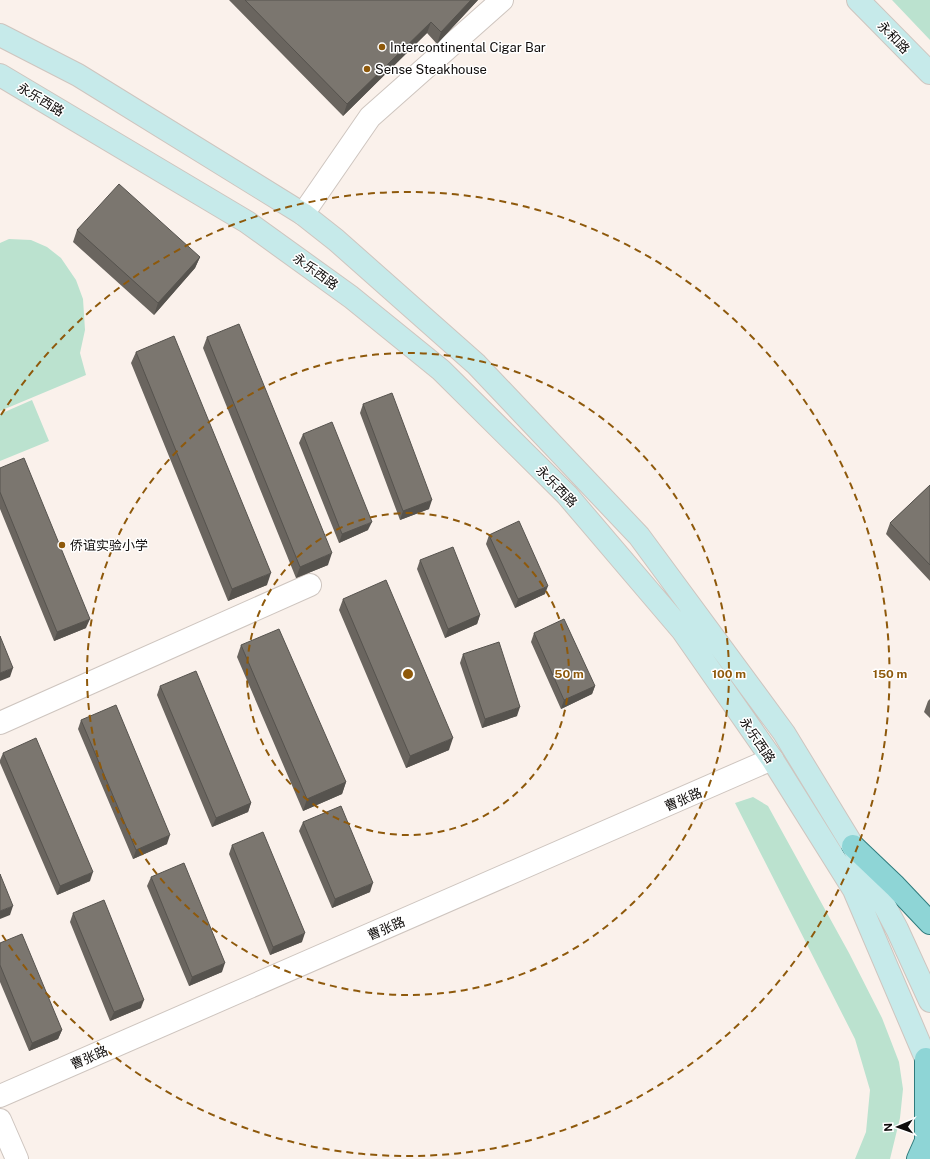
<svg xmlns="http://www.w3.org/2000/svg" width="930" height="1159" font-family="'Public Sans','Noto Sans SC',sans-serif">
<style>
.green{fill:#bbe2cf}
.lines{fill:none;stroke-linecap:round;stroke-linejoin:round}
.street-casing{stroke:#cec5bf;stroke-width:24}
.secondary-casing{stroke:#cec5bf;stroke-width:24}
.primary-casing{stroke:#307c7d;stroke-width:24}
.street{stroke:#fff;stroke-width:22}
.secondary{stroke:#c6eaea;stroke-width:22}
.primary{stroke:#8ed5d6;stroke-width:22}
.wall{fill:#6a655f}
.shaded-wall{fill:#56534e}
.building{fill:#7b766f;stroke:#56534e}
.ring{fill:none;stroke:#8e590b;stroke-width:2;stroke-dasharray:7 5}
.poi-dot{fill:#8e590b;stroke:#fff;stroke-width:1.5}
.labels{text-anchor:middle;stroke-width:3;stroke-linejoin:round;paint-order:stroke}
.street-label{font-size:13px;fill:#0f0c0b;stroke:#fff}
.poi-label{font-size:13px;fill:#0f0c0b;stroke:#fff;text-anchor:start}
.centre{fill:#8e590b;stroke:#fff;stroke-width:2}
.ring-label{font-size:12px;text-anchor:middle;font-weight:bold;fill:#8e590b;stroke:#fff;stroke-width:3;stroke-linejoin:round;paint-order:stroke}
</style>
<rect width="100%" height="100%" fill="#faf1eb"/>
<path class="green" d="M892 0H930V40Z
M9 239 31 240 47 247 61 258 76 280 83 299 85 330 80 353 86 375 0 411V243Z
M32 400 49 441 0 461V414Z
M753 797 768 806 849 953 882 1018 899 1062 903 1089 900 1118 890 1159H855L866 1132 870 1090 855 1039 735 803Z"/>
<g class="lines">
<g class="street-casing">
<path id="street" d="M303 214 370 117 502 0
M0 723 310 585
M0 1096 772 759
M0 1120 17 1159"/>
</g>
<g class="secondary-casing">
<path id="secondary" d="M858 0 930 73
M0 35 78 75 303 214 336 240 476 364 639 536 784 733 853 846 897 929 930 1001
M0 75 247 222 351 297 441 370 567 495 682 630 772 759 854 890 930 1068"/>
</g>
<g class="primary-casing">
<path id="primary" d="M853 846 895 886 930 923
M918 1159 926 1141V1059"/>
</g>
<use href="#street" class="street"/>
<use href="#secondary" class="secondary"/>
<use href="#primary" class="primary"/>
</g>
<path class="wall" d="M229 0H478L437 44 427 33 343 116Z
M77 230 200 257 195 268 154 315 73 242Z
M207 337 328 565 296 578 203 348Z
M136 352 267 585 228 601 131 363Z
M363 404 429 509 400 520 360 413Z
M303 434 368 530 339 543 299 443Z
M0 468 86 628 54 641 0 509Z
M930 485V581L886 534 890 523Z
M489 535 545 594 515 608 486 544Z
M420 560 480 615 477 624 445 638 417 569Z
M343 599 449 750 406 768 339 610Z
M534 633 595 686 592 694 561 709 531 642Z
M241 645 346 782 342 794 303 811 237 657Z
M463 654 517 716 482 728 460 663Z
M160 686 251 803 248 812 212 827 157 695Z
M930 699V718L924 712 928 701Z
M81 720 167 844 133 859 78 729Z
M3 753 90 881 57 895 0 763V760Z
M303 822 370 892 332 908 299 831Z
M232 845 302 942 270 955 229 854Z
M151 877 222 972 189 986 147 886Z
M73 913 141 1008 110 1021 70 922Z
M0 943 62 1030 58 1039 29 1051 0 982Z"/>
<path class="shaded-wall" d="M471 0H478L437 44 441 32Z
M431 22 427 33 343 116 347 104Z
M200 257 195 268 154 315 158 303Z
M432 500 429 509 400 520 403 511Z
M372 522 368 530 339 543 342 534Z
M332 553 328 565 296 578 300 567Z
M271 573 267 585 228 601 232 589Z
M548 586 545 594 515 608 518 599Z
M480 615 477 624 445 638 448 629Z
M90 619 86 628 54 641 57 632Z
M13 668 10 677 0 681V673Z
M595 686 592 694 561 709 564 700Z
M520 707 517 716 482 728 485 719Z
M453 738 449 750 406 768 410 756Z
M346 782 342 794 303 811 307 799Z
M251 803 248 812 212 827 216 818Z
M170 835 167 844 133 859 136 850Z
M93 872 90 881 57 895 60 886Z
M373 883 370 892 332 908 335 899Z
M13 906 10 915 0 919V911Z
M305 933 302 942 270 955 273 947Z
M225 963 222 972 189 986 192 977Z
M144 1000 141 1008 110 1021 114 1012Z
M62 1030 58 1039 29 1051 32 1043Z"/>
<path class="building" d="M245 0H471L441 32 431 22 347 104Z
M119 184 200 257 158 303 77 230Z
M239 324 332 553 300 567 207 337Z
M174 336 271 573 232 589 136 352Z
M392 393 432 500 403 511 363 404Z
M332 422 372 522 342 534 303 434Z
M24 458 90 619 57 632 0 492V468Z
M930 485V565L890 523Z
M519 521 548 586 518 599 489 535Z
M453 547 480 615 448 629 420 560Z
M386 580 453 738 410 756 343 599Z
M564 619 595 686 564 700 534 633Z
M279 629 346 782 307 799 241 645Z
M0 636 13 668 0 673Z
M499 642 520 707 485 719 463 654Z
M196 671 251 803 216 818 160 686Z
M116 705 170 835 136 850 81 720Z
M36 738 93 872 60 886 3 753Z
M341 806 373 883 335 899 303 822Z
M263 832 305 933 273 947 232 845Z
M184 863 225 963 192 977 151 877Z
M0 874 13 906 0 911Z
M104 900 144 1000 114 1012 73 913Z
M22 934 62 1030 32 1043 0 965V943Z"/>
<g class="ring">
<circle cx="408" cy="674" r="161"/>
<circle cx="408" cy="674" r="321"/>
<path d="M1 415A482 482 0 1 1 1 933"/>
</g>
<g class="poi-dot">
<circle cx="382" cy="47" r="4"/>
<circle cx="367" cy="69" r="4"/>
<circle cx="62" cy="545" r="4"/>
</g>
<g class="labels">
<g class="street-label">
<text transform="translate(894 37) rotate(46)" y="5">永和路</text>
<text transform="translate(41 99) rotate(31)" y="5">永乐西路</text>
<text transform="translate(316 271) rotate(36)" y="5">永乐西路</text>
<text transform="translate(557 486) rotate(46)" y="5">永乐西路</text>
<text transform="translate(758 740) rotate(56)" y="5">永乐西路</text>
<text transform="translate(683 799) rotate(-23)" y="5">曹张路</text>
<text transform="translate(386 928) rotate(-23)" y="5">曹张路</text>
<text transform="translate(89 1057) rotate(-23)" y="5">曹张路</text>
</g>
<g class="poi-label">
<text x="390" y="52">Intercontinental Cigar Bar</text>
<text x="375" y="74">Sense Steakhouse</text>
<text x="70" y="550">侨谊实验小学</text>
</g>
</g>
<circle cx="408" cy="674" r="6" class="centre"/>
<g class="ring-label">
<text x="569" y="678">50 m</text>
<text x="729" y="678">100 m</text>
<text x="890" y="678">150 m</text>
</g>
<g transform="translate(898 1127) rotate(268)" stroke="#ffffff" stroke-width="3" paint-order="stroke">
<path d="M0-3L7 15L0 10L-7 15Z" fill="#0f0c0b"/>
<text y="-6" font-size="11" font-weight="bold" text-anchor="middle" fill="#0f0c0b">N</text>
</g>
</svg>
